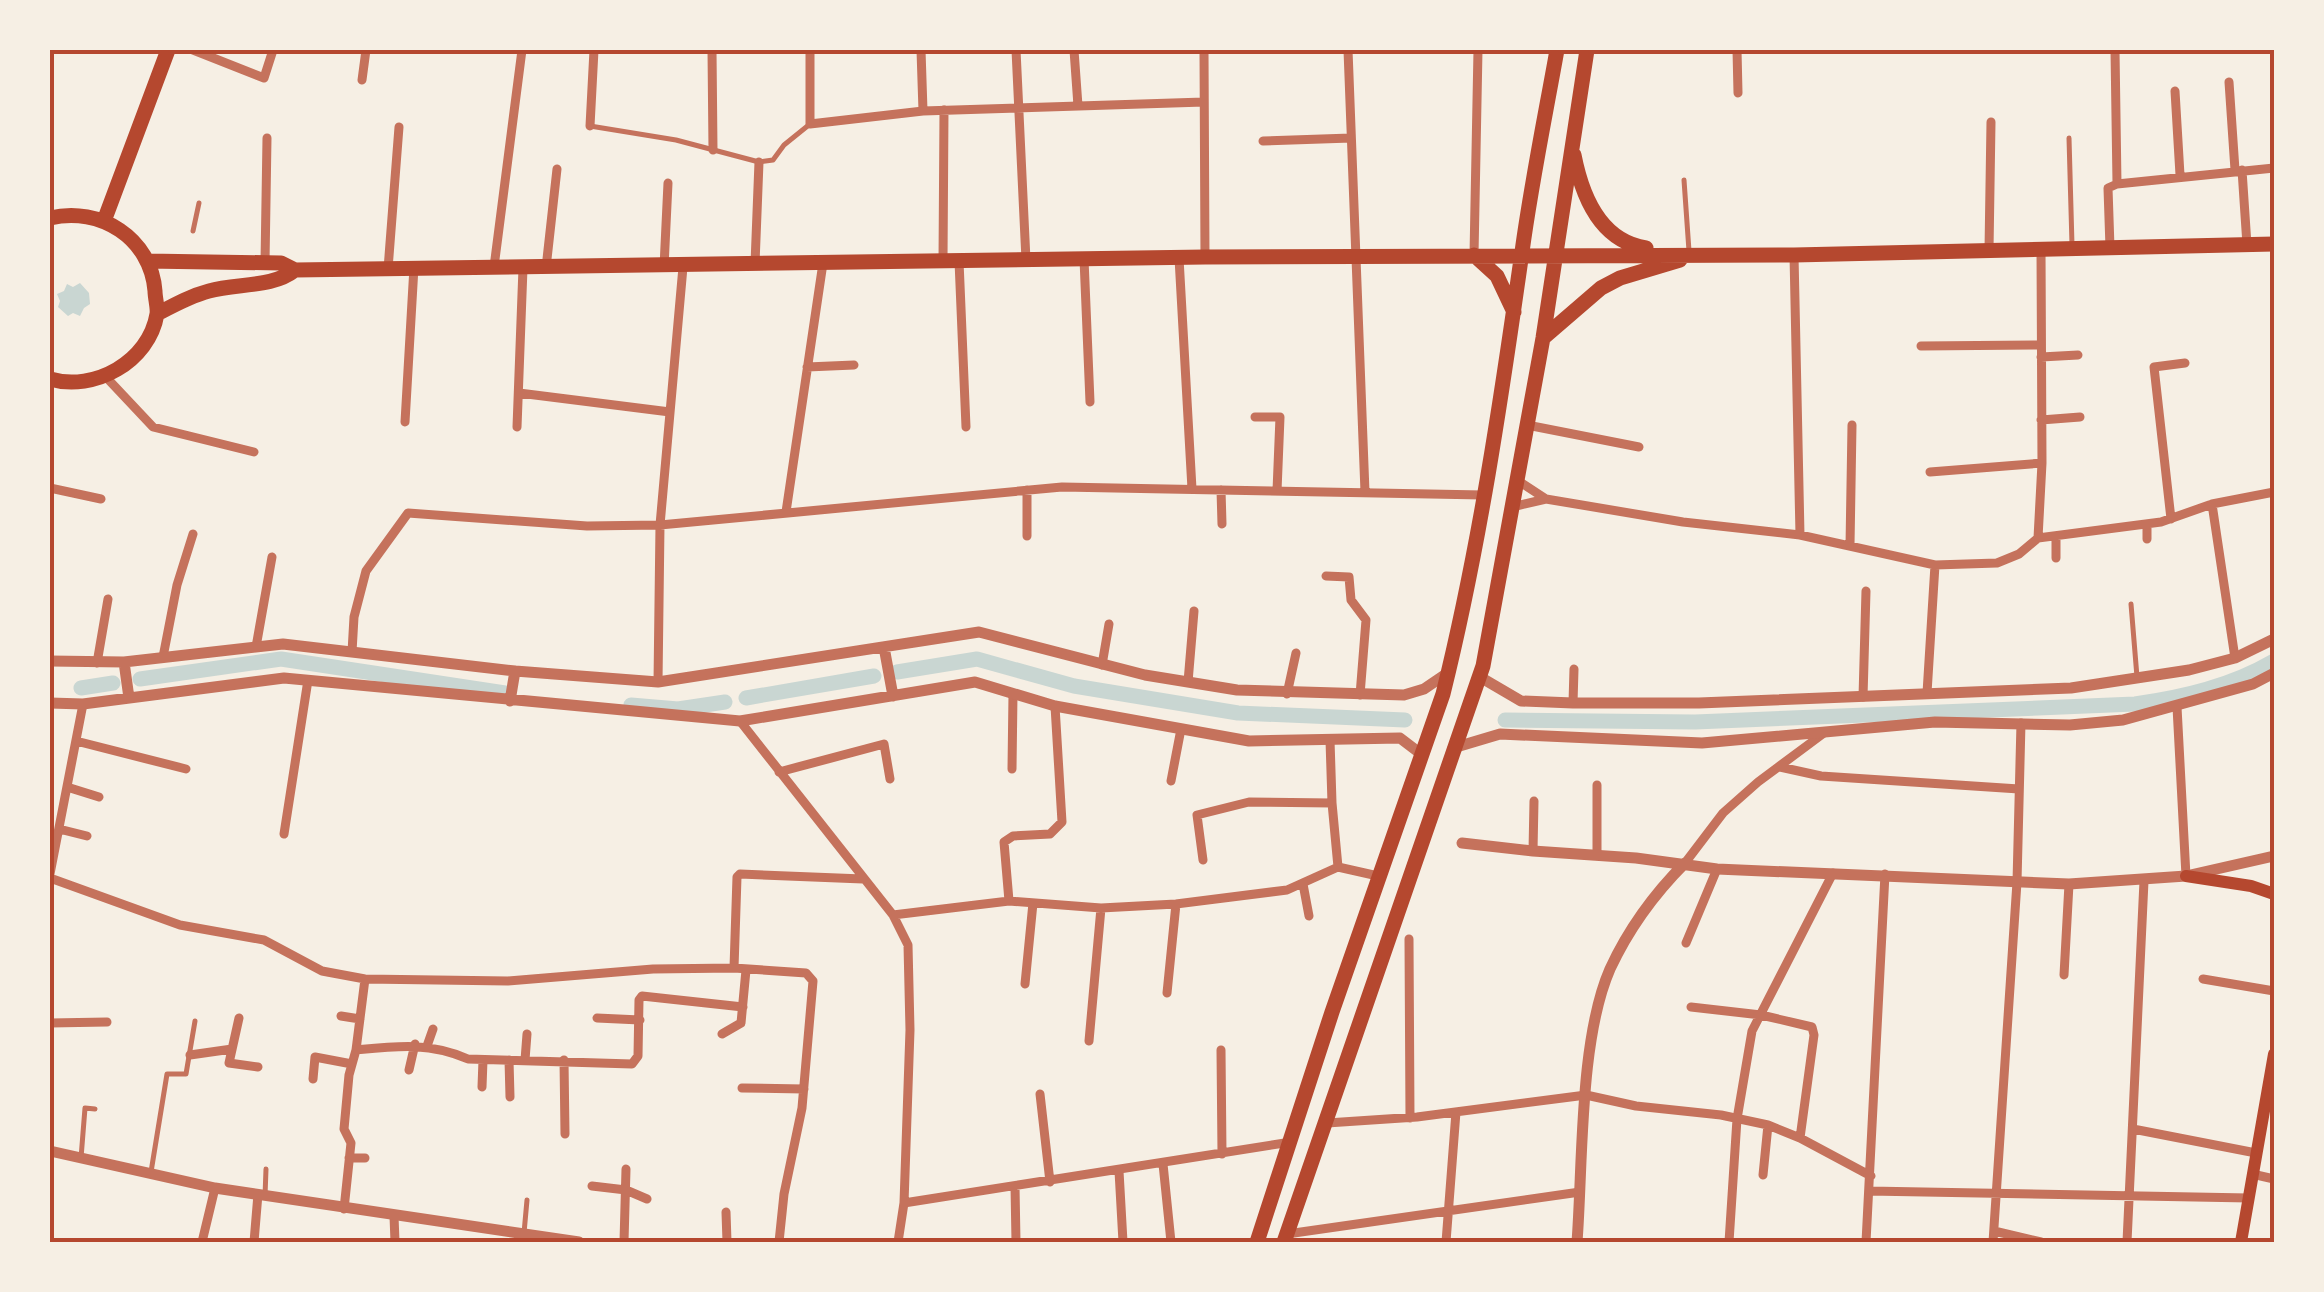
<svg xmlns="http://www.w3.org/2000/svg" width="2324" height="1292" font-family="'DejaVu Sans',sans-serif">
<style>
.water{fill:#c9d6d2}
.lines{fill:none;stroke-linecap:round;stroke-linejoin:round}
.canal{stroke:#c9d6d2;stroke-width:15}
.service{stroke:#c5725c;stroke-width:5}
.minor{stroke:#c5725c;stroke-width:9}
.tertiary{stroke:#c5725c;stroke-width:11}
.secondary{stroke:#b5482f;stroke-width:12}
.primary{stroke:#b5482f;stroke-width:15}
.neatline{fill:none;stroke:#b5482f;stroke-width:4}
</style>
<rect width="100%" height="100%" fill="#f6efe4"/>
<path class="water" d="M80 283 89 293 90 304 84 308 80 316 73 313 68 316 58 307 60 301 57 294 64 291 67 284 73 287Z"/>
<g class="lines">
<path class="canal" d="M897 672 977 659 1074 686 1238 713 1405 720
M140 679 281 659 505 693
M81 688 113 683
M746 698 874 676
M631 705 678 709 725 702
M1505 720 1695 722 2135 704C2184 697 2231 686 2274 661"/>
<path class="service" d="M590 126 676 140 759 162 773 160 784 145 810 124
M2069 138 2072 245
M1684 180 1689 251
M193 231 199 203
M2131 604 2137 677
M81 1158 85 1108 95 1109
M151 1172 167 1074H186L195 1021
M265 1196 266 1169
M524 1233 527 1200"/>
<path class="minor" d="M193 50 264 78 273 50
M712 50 713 150
M810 50V124L923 111 1204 102
M921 50 923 111
M1016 50 1026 260
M1074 50 1078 106
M1204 50 1205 257
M1348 50 1365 492
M1737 50 1738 93
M2115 50 2117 184
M362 80 366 50
M2229 82 2235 170
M2175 91 2180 175
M590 126 594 50
M1263 141 1351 138
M2242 170 2247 245
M2117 184 2274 168
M2110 248 2108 188 2117 184
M1989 250 1991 122
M1474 255 1478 50
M1794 255 1800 535
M1179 258 1192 489
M1084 259 1090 402
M943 261 944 110
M959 261 966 427
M265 263 267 138
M755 264 759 162
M494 267 522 50
M664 267 668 183
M546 268 557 169
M388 269 399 127
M1921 346 2041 345
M2041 357 2078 355
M807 367 854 365
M105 376 153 427 254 452
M519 393 670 412
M1255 417H1280L1277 491
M2041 420 2080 417
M405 422 414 267
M1527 425 1639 447
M517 427 523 268
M1930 472 2042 463
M1517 480 1546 499 1683 522 1800 535 1935 565 1997 563 2019 554 2038 538
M50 488 101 499
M1027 490V536
M1221 490 1222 524
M2212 504 2235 658
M1512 507 1546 499
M786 512 823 263
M2171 519 2154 367 2185 363
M2147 524V539
M2038 538 2042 463 2041 249
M2038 538 2161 522 2212 504 2274 492
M1850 546 1852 425
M2056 558V536
M1326 576 1349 577 1351 600 1366 620 1360 695
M256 647 272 557
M352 652 354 617 366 571 408 513 587 526 660 525 1062 487 1483 495
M163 657 177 585 193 534
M97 663 108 599
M1102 665 1109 624
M658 682 660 525 683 267
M1188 682 1194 611
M1927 693 1935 565
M1287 694 1296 653
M1863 697 1866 591
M1573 703 1574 669
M2177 707 2186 876
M740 721 893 915 908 945 910 1030 904 1203 898 1242
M1330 740 1332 803 1338 867
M76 741 186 769
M1780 767 1821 776 2019 789
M1012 769 1013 694
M779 772 884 744 890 779
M1171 781 1181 729
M67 787 99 797
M59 829 87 836
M284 834 308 680
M1533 851 1534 801
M1597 854V785
M1203 860 1197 815 1249 802 1332 803
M1685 863 1723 813 1758 782 1824 733
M1338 867 1378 876
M50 874 83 704
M50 878 180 925 264 940 322 971 365 979 508 981 653 969 734 968 806 973 813 981 802 1108 784 1194 779 1242
M1303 884 1309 916
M1009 901 1004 842 1013 836 1050 834 1062 822 1055 706
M893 915 1009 901 1101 908 1176 904 1287 890 1338 867
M1409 939 1410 1118
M1686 943 1717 869
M734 968 737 877 740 874 863 879
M2064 975 2069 884
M2203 979 2274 991
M1025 984 1033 903
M1167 993 1176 904
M1691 1007 1761 1015 1812 1027 1814 1035 1800 1138
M341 1016 360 1019
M239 1018 229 1063 258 1067
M597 1018 640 1020
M50 1023 107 1022
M722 1034 741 1023 746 970
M1089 1041 1101 908
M427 1046 433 1029
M356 1050C397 1046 430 1042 468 1059L632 1064 638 1056 639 1000 642 996 743 1007
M1221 1050 1222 1154
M190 1055 232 1049
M509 1060 510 1097
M525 1060 527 1034
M564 1060 565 1134
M409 1070 415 1044
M313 1079 315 1057 352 1064
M482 1087 483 1060
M742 1088 804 1089
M1040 1094 1050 1182
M1327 1123 1417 1117 1586 1095 1636 1106 1721 1115 1768 1125 1800 1138 1871 1176
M2133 1129 2256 1153
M349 1158H365
M1163 1164 1171 1242
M1119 1171 1123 1242
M2252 1174 2274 1179
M1763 1175 1768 1125
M592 1186 626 1190 647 1199
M1015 1186 1016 1242
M1869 1191 2249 1198
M904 1203 1291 1142
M344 1209 351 1143 344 1129 349 1075 356 1050 365 979
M726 1212 727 1242
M394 1216 395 1242
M1994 1231 2041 1242
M1287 1234 1580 1192
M202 1242 215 1188
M254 1242 258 1194
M624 1242 626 1169
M1446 1242 1456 1112
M1729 1242 1737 1119 1752 1031 1833 873
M1866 1242 1885 874
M1993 1242 2017 882 2021 723
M2127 1242 2144 881"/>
<path class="tertiary" d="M884 647 893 696
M50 661 124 662 283 644 515 671 658 682 979 632 1145 675 1237 690 1404 695 1424 689 1449 672
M124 662 129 698
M1480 677 1521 701 1573 703H1699L2071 688 2189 670 2235 658 2274 639
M510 701 515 671
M50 703 83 704 284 678 740 721 975 682 1055 706 1249 741 1400 738 1421 754
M1453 748 1500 734 1702 743 1935 722 2070 725 2123 720 2253 684 2274 673
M1462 843 1533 851 1636 858 1717 869 2069 884 2186 876 2274 856
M50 1151 215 1188 579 1242
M1577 1242C1583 1164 1579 1040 1610 969 1629 928 1653 895 1685 863"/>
<path class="secondary" d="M2186 876 2251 886 2274 894
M2241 1242 2274 1054"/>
<path class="primary" d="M1574 155C1582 196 1600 241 1646 248
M50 218C100 206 151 238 155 291 155 298 158 308 157 314 149 362 94 392 50 379
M104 221 168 50
M1474 255 1497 276 1514 312
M147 261 281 263 295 270 1205 257 1794 255 2274 244
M157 314C174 305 190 296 209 291 237 283 272 288 295 270
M1543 338 1601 288 1620 278 1680 260
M1257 1242 1332 1012 1443 694C1479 549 1501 400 1522 252 1531 185 1545 117 1557 50
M1284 1242 1483 666 1543 338 1587 50"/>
</g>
<rect width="2324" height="1292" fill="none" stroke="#f6efe4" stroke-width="105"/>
<rect x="52" y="52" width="2220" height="1188" class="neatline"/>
</svg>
